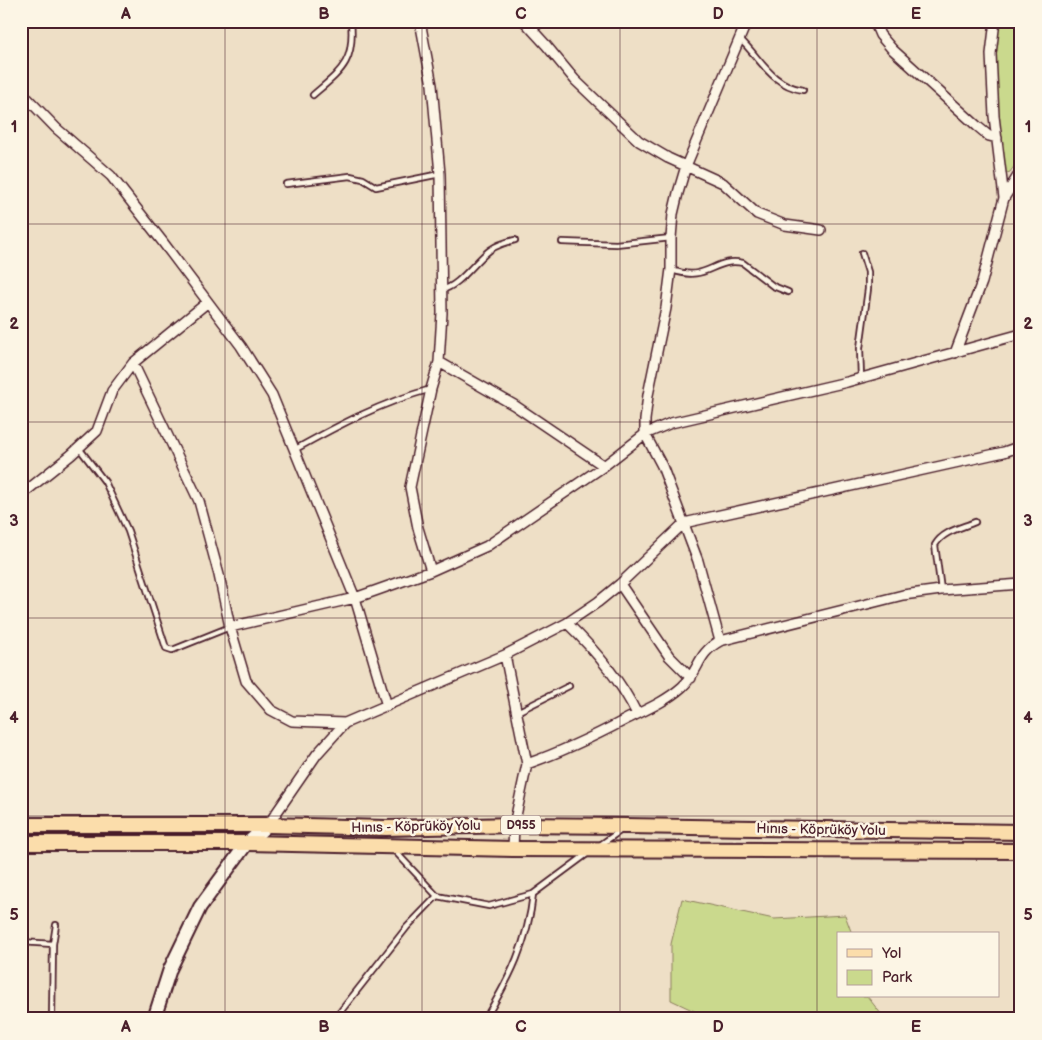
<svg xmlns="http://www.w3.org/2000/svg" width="1042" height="1040" font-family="'Balsamiq Sans',sans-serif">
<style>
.green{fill:#cad98d;stroke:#8a7c5c}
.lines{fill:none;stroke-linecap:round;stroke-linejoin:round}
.lane-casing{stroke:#4a1f2b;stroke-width:8}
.street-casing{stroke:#4a1f2b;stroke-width:12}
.secondary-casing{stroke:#4a1f2b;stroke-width:16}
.primary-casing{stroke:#4a1f2b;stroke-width:18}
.lane{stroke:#fcf5e5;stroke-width:4.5}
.street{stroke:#fcf5e5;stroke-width:9}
.secondary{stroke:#fcf5e5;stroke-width:12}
.primary{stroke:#fbddab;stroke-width:14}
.grid{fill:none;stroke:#4a1f2b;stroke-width:1;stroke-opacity:0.55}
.labels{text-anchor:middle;stroke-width:5;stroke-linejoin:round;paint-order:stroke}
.shield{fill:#fcf5e5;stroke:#7f5f63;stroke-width:1}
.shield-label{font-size:12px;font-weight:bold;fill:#4a1f2b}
.street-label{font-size:14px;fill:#4a1f2b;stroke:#fcf5e5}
.neatline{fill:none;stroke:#4a1f2b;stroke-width:2}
.grid-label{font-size:16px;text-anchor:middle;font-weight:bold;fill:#4a1f2b}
</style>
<rect width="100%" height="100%" fill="#eedfc6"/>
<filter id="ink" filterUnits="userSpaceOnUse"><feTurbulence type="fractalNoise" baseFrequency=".02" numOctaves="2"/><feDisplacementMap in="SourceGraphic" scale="10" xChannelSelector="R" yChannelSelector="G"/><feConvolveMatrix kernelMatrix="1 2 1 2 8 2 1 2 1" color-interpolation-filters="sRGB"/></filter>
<g filter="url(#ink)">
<path class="green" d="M1000 21H1021V157L1010 172 1004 174 994 66Z
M682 899 774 919 845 915 852 934H838V996H867L885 1019H711L671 1000V944Z"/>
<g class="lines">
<g class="lane-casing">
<path id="lane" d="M533 31 544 21
M740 39C761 59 771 85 803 90
M313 95C342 70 355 62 351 21
M286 184 350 176 363 179 376 187 440 174
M562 242 616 244 671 238
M672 270C708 283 713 257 743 263L773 286 788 292
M441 290C459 287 475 261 490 250 497 245 506 242 515 240
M861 378 860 348 868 289V272L862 253
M79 448 105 482 128 531 166 648 172 650 175 649 230 627
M294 450C339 425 380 403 431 389
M941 590 935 545C943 531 961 528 975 522
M517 712 569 686
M600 845 620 831
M393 849 437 896 489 906 533 894 587 854
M21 942 53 944
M337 1016 407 927 437 896
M52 1019 53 944 56 925
M485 1019C510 978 528 942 533 894"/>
</g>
<g class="street-casing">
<path id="street" d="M420 21 432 85 440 174 442 313 439 362 431 389 410 487 418 528 431 571
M524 21 546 45 575 80 639 141 668 158 723 183 757 214 785 225 821 230
M874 21 880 35 892 49 977 126 989 136 997 138
M995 21 991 54 994 116 1004 198
M21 84 25 96 56 128 111 176 162 241 241 346 272 395 355 598 387 706
M955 353 982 282 1004 198 1021 171
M439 362 514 405 604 466
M133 363 199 501 219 575 230 627 246 681 271 710 292 721 345 723
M21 495 71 455 97 431 112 391 133 363 208 302
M620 584 669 656 691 678
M567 623C595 650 620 679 637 714
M230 627 355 598 431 571 487 546 604 466 645 434 671 423 847 382 1021 334
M720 641 698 561 662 466 645 434V420L648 395 666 308 671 269V238L673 214 678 193 686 166 747 21
M505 655 527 764 514 825 513 849
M527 764C561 752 593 737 625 720 645 710 665 702 682 687 700 671 696 654 720 641L903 595 941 590 1021 584
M268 825 317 754 345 723 505 655 567 623 598 602 620 584 684 523 1004 452 1021 446"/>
</g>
<g class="secondary-casing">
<path id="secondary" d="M154 1019 170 969 200 907 247 843 268 825"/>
</g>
<g class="primary-casing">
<path id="primary" d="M21 825H268L386 828 514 825 627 826 1021 832
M21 843H247L513 849 1021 851"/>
</g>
<use href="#lane" class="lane"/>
<use href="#street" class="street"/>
<use href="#secondary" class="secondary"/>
<use href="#primary" class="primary"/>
</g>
</g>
<path class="grid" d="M225 21V1019M422 21V1019M620 21V1019M817 21V1019M21 224H1021M21 422H1021M21 618H1021M21 816H1021"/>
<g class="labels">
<rect class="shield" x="501" y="815.5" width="40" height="19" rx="4"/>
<g class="shield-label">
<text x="521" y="829">D955</text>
</g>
<g class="street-label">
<text transform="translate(416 826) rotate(-1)" y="5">Hınıs - Köprüköy Yolu</text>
<text transform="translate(821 829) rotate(1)" y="5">Hınıs - Köprüköy Yolu</text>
</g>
</g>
<rect width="1042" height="1040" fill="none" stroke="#fcf5e5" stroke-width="55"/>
<rect x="837" y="932" width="162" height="65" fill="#fcf5e5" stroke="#b59f9b"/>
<rect x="847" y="949" width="25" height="8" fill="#fbddab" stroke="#b59f9b"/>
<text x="882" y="958" font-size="15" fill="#4a1f2b">Yol</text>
<rect x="847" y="970" width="25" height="15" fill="#cad98d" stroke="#b59f9b"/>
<text x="882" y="982" font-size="15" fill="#4a1f2b">Park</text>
<rect x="28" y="28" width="986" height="984" class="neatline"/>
<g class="grid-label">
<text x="126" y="19">A</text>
<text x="324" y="19">B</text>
<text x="521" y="19">C</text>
<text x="718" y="19">D</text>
<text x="916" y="19">E</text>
<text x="14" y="132">1</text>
<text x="1028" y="132">1</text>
<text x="14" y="329">2</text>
<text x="1028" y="329">2</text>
<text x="14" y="526">3</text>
<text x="1028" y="526">3</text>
<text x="14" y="723">4</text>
<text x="1028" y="723">4</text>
<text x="14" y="920">5</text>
<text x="1028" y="920">5</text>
<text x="126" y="1032">A</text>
<text x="324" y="1032">B</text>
<text x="521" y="1032">C</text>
<text x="718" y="1032">D</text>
<text x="916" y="1032">E</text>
</g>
</svg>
